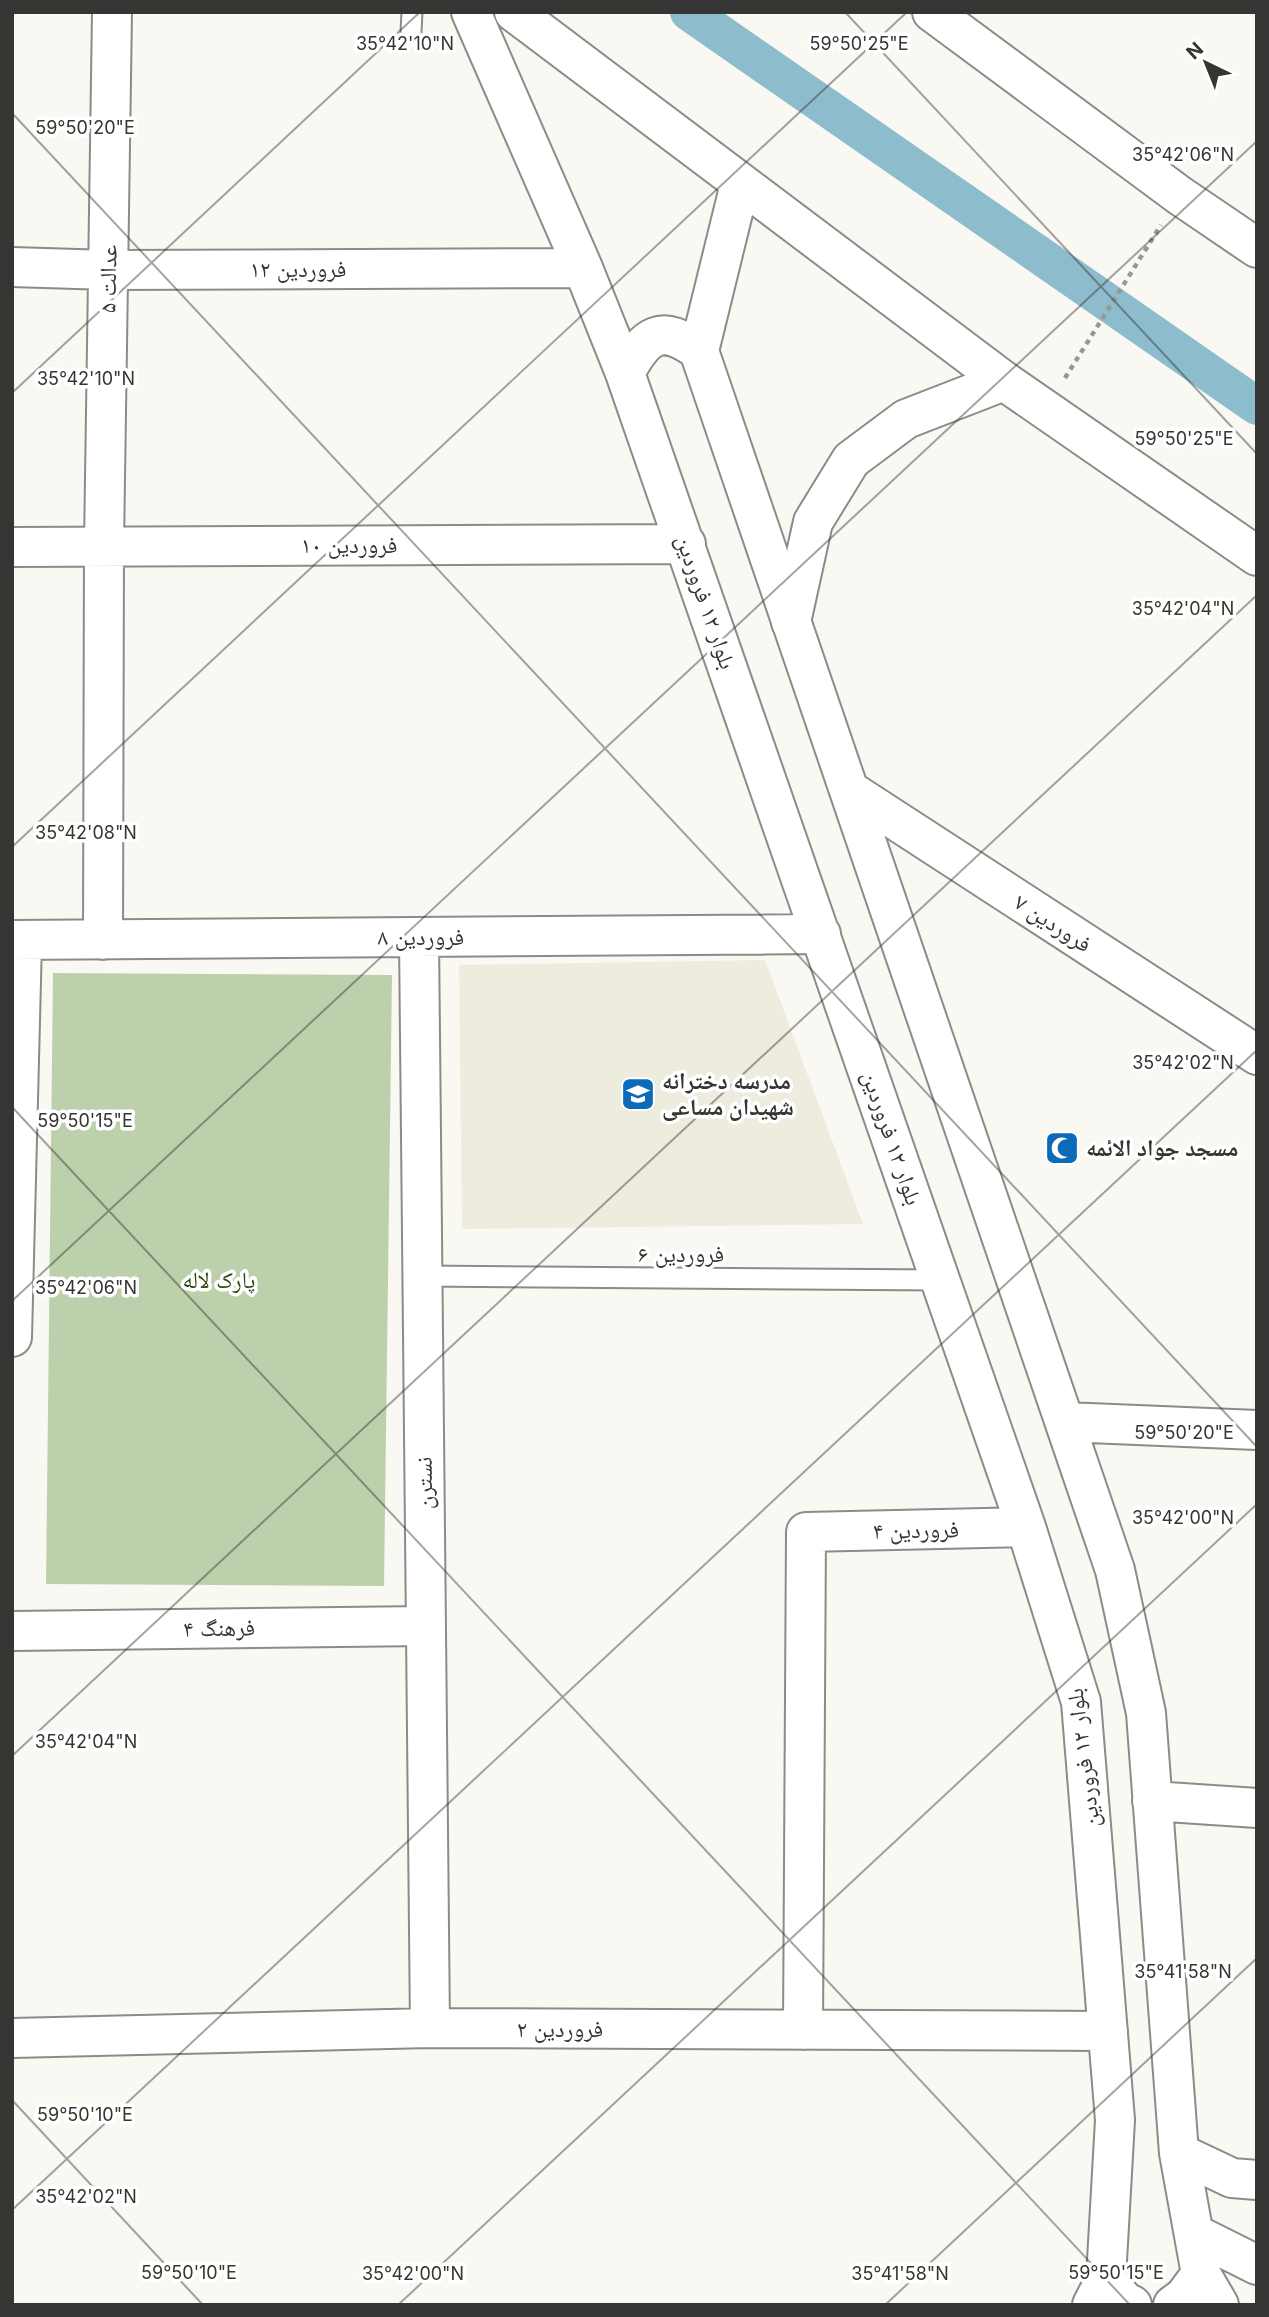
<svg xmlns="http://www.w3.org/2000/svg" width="1269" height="2317" font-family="Inter,'Noto Naskh Arabic',sans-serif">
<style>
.built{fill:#eeecdf}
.green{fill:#bdd0ac}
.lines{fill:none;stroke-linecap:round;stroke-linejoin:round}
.canal{stroke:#8dbccc;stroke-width:38}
.lane-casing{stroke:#8c8b87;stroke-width:23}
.street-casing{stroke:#8c8b87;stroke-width:42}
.secondary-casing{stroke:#8c8b87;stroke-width:42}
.path{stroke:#989894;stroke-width:4.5;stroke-dasharray:5 5;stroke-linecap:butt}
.lane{stroke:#fff;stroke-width:19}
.street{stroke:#fff;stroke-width:38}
.secondary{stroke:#fff;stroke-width:38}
.ticks{fill:none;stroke:#353533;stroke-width:2;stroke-opacity:0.45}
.labels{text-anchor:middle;stroke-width:7;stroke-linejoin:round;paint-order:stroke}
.street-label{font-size:23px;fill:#353533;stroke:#fff}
.poi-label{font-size:23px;font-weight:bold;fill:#353533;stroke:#fff;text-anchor:start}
.park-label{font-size:23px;fill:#304812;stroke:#fff}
.ticks-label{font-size:18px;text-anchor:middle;fill:#353533;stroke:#fff;stroke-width:7;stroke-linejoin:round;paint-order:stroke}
</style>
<rect width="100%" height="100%" fill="#f9f8f3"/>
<path class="built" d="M765 960 863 1224 462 1229 459 965Z"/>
<path class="green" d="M53 973 392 975 384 1586 46 1584Z"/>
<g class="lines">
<path class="canal" d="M689 12 1257 406"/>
<g class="lane-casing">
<path id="lane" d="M411 32 412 12
M422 1276 940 1280"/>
</g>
<g class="street-casing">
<path id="street" d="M471 12 583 268 625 373 1026 1527 1081 1702 1115 2120 1106 2278 1092 2305
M740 184 699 351 1115 1570 1146 1713 1179 2153 1201 2274 1219 2305
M12 267 109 270 583 268
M625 373C646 334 661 323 699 351
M12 547 686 544
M849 790 1257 1055
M419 937 430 2028
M12 940 821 934
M103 940 104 546 112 12
M12 1337 22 941
M1065 1422 1257 1430
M12 1631 426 1626
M1152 1801 1257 1808
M803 2030 806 1532 1026 1527
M12 2038 430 2028 1108 2031
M1179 2153 1232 2178 1257 2180
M1195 2234 1257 2265
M1106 2278 1124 2301 1132 2305
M1173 2305 1184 2297 1201 2274"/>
</g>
<g class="secondary-casing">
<path id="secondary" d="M514 12 1004 381 1257 556
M932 12 1179 195 1257 248
M791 622 813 522 851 460 906 419 1004 381"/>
</g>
<path class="path" d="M1065 378 1161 225"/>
<use href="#lane" class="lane"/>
<use href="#street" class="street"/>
<use href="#secondary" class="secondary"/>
</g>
<path class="ticks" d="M845 12 1257 454M12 113 1257 1447M12 393 420 12M12 847 907 12M12 1107 1130 2305M12 1301 1257 141M12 1756 1257 595M12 2100 203 2305M12 2210 1257 1050M398 2305 1257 1504M885 2305 1257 1958"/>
<defs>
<g id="school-square" transform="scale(1.75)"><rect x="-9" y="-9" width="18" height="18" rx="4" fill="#0c6bb8" stroke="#fff"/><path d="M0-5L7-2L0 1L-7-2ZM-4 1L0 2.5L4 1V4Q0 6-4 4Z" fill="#fff"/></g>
<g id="mosque-square" transform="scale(1.75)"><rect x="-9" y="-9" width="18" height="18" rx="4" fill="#0c6bb8" stroke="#fff"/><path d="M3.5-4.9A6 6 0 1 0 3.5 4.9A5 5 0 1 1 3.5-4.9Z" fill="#fff"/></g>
</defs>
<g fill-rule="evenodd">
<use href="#school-square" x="638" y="1094"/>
<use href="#mosque-square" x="1062" y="1148"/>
</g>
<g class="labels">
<g class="street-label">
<text x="298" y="277">فروردین ۱۲</text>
<text transform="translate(108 279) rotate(-89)" y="8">عدالت ۵</text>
<text x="349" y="553">فروردین ۱۰</text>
<text transform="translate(706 602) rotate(71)" y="8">بلوار ۱۲ فروردین</text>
<text transform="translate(1053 923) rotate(33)" y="8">فروردین ۷</text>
<text x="421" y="945">فروردین ۸</text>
<text transform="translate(892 1138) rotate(71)" y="8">بلوار ۱۲ فروردین</text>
<text x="681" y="1262">فروردین ۶</text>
<text transform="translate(424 1483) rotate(-91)" y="8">نسترن</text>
<text transform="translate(916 1530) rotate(-1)" y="8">فروردین ۴</text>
<text transform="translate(219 1628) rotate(-1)" y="8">۴ فرهنگ</text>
<text transform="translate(1083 1758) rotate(-97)" y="8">بلوار ۱۲ فروردین</text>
<text x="560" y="2037">فروردین ۲</text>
</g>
<g class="poi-label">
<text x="662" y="1089">مدرسه دخترانه<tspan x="662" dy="26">شهیدان مساعی</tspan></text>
<text x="1086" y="1156">مسجد جواد الائمه</text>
</g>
<g class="park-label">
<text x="219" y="1288">پارک لاله</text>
</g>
</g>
<g class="ticks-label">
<text x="405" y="50">35°42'10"N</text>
<text x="859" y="50">59°50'25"E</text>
<text x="85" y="134">59°50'20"E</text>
<text x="1183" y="161">35°42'06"N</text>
<text x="86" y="385">35°42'10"N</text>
<text x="1184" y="445">59°50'25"E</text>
<text x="1183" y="615">35°42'04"N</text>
<text x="86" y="839">35°42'08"N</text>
<text x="1183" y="1069">35°42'02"N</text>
<text x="85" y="1127">59°50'15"E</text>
<text x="86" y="1294">35°42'06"N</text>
<text x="1184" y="1439">59°50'20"E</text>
<text x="1183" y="1524">35°42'00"N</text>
<text x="86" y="1748">35°42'04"N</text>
<text x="1183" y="1978">35°41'58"N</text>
<text x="85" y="2121">59°50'10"E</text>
<text x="86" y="2203">35°42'02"N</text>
<text x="189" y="2279">59°50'10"E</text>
<text x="1116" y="2279">59°50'15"E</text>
<text x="413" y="2280">35°42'00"N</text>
<text x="900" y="2280">35°41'58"N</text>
</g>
<rect width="1269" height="2317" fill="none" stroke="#353533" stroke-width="28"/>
<g transform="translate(1206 63) rotate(317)" stroke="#ffffff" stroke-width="5" paint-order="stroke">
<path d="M0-5L12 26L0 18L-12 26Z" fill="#353533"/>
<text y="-10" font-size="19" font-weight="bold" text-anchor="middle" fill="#353533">N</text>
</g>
</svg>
